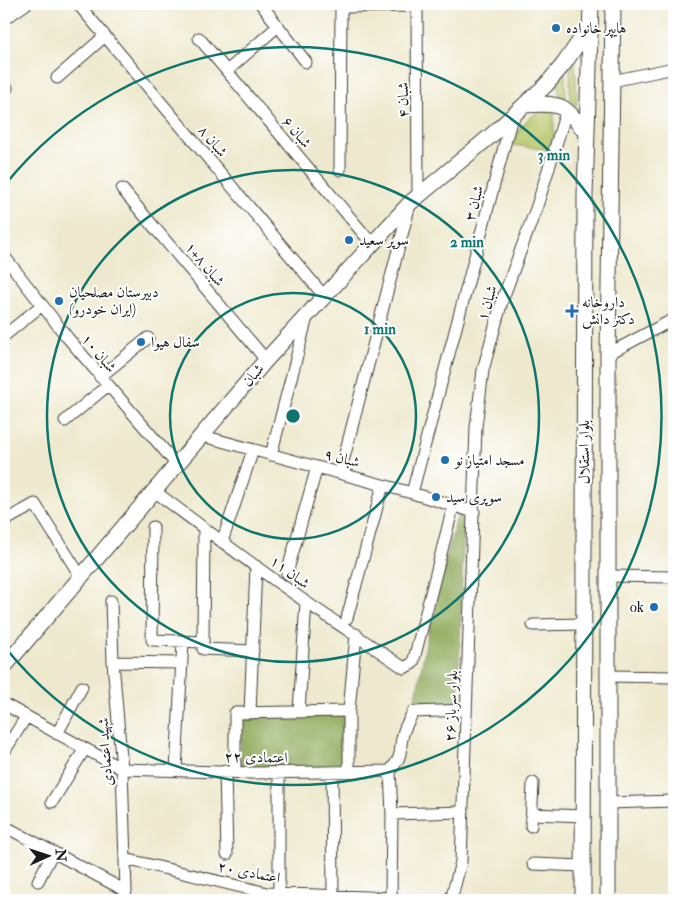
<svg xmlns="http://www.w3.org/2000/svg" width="678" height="904" font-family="'IM FELL Double Pica',Amiri,serif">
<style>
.green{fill:#b6c568;stroke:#697042}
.forest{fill:#90aa5c;stroke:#56633c}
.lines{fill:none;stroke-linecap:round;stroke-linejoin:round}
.street-casing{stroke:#3c3b37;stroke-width:13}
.secondary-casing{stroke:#3c3b37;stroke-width:17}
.street{stroke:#fff;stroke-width:11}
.secondary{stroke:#fff;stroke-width:15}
.ring{fill:none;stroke:#0f766e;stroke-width:2.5}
.poi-dot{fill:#1f6fb2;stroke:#fff;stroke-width:2}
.labels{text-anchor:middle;stroke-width:4;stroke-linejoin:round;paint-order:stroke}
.poi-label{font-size:15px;fill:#1c1c1c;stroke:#fff;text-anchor:start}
.street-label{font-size:15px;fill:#1c1c1c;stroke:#fff}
.centre{fill:#0f766e;stroke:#fff;stroke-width:2.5}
.ring-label{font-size:15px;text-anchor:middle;font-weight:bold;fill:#0f766e;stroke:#fff;stroke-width:4;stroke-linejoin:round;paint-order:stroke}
</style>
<rect width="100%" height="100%" fill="#fff"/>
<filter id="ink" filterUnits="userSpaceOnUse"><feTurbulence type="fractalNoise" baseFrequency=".02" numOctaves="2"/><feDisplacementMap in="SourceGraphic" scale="10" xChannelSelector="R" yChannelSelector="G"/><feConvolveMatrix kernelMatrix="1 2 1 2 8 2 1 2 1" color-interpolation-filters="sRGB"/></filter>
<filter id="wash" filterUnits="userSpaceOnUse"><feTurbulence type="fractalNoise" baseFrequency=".0096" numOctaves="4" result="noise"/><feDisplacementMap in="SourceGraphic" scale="20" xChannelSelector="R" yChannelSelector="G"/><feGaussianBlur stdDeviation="1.12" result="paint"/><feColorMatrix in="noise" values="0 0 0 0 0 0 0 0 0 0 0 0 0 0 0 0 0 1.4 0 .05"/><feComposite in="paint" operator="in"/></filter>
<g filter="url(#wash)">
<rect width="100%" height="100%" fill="#eee9ce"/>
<path class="green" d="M575 60 577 103 576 107 570 101V66Z
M565 72 566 102 561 99 557 83Z
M543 111H549L554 114V133L550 150 512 145C517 131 527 115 543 111Z"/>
<path class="forest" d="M458 514 464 516 458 705 414 707 433 606Z
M346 714 347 768 241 769 240 715Z"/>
</g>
<g filter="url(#ink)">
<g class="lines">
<g class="street-casing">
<path id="street" d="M78 4 325 297
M261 4 306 62
M417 4 418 196
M341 7 417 6
M6 18 26 4
M199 38 373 245
M227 71 278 26
M57 78 105 36
M612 81 674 68
M4 90 7 88
M340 170 341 4
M122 189 266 360
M4 256 67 337 177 465
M4 336 42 305
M608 354 674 319
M100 377 148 338
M65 421 107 386
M203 436 412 493 474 512
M271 455 307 317
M340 473 410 204
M412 493 512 117
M161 496C209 532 256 568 306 602 338 624 371 645 404 668L413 663 453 507
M4 524 6 520 35 504 81 577
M153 527 152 640 203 642 204 529
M222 542 253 450
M287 573 317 467
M608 576 674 577
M111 601 113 662 122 769 126 891 124 900
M347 618 383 485
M533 625 584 624
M203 642V649L253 651
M113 662 182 663
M608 676 674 677
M4 704 122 769 252 773 390 771
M299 711 306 602
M250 713 256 566
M57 734 82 687
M4 752 26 717
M176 770 183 641
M225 771 227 854
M349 771V711L356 634
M235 772V713L349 711
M332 772 333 896
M52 802 84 750
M607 803 674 801
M392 814 463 812
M532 814 584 816
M4 826 126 891
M531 826 533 783
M125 859 267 893 391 898 400 900
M533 864 583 866
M38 881 53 852
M279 893V773
M391 898 392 814 390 771C405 753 398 752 403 734 405 726 410 719 413 712L466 710
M451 900 461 862 476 427 483 370 502 301 537 206 567 109"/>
</g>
<g class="secondary-casing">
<path id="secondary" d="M525 105C563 102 564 105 587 134
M4 667 266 360 410 203 494 133 546 85 563 65 590 26
M583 900 585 195 591 4
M608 900V354L613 4"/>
</g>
<use href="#street" class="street"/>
<use href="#secondary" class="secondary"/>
</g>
</g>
<g class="ring">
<circle cx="293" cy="416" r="123"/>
<circle cx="293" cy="416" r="246"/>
<path d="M4 186A369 369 0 1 1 4 646"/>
</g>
<g class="poi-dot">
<circle cx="556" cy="28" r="5"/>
<circle cx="349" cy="240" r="5"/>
<circle cx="59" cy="301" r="5"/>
<path d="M569.5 303.5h5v5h5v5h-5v5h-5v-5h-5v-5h5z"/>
<circle cx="141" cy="342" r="5"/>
<circle cx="445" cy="460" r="5"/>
<circle cx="436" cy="497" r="5"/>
<circle cx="654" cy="607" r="5"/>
</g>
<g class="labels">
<g class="poi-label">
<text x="566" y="33">هایپر خانواده</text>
<text x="359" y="245">سوپر سعید</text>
<text x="69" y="297">دبیرستان مصلحیان<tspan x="69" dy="17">(ایران خودرو)</tspan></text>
<text x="582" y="307">داروخانه<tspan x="582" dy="17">دکتر دانش</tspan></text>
<text x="151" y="347">سفال هیوا</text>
<text x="455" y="465">مسجد امتیاز نو</text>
<text x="446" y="502">سوپری سید</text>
<text x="644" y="612" text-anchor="end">ok</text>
</g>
<g class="street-label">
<text transform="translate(403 100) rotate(-90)" y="5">۴ شبان</text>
<text transform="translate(297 132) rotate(50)" y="5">۶ شبان</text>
<text transform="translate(213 141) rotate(50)" y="5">۸ شبان</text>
<text transform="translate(474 203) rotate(-75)" y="5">۳ شبان</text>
<text transform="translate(205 264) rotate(50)" y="5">۱+۸ شبان</text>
<text transform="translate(487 303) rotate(-73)" y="5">۱ شبان</text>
<text transform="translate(99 353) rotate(50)" y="5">۱۰ شبان</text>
<text transform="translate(253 375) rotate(-50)" y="5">شبان</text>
<text transform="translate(584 452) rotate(-90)" y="5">بلوار استقلال</text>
<text transform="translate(342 458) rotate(15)" y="5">۹ شبان</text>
<text transform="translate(290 572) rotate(36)" y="5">۱۱ شبان</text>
<text transform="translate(451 706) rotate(-88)" y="5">۲۶ بلوار سرباز</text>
<text transform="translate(105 752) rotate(-94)" y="5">شهید اعتمادی</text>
<text transform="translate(256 757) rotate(1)" y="5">۲۲ اعتمادی</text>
<text transform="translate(249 872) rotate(11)" y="5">۲۰ اعتمادی</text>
</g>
</g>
<circle cx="293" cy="416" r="8" class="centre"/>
<g class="ring-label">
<text x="554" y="160">3 min</text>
<text x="467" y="247">2 min</text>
<text x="380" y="334">1 min</text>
</g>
<rect width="678" height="904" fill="none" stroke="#fff" stroke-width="20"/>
<g transform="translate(48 856) rotate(87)" stroke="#ffffff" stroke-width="4" paint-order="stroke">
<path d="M0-4L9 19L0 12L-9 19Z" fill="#1c1c1c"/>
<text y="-8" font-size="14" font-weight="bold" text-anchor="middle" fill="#1c1c1c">N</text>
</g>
</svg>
